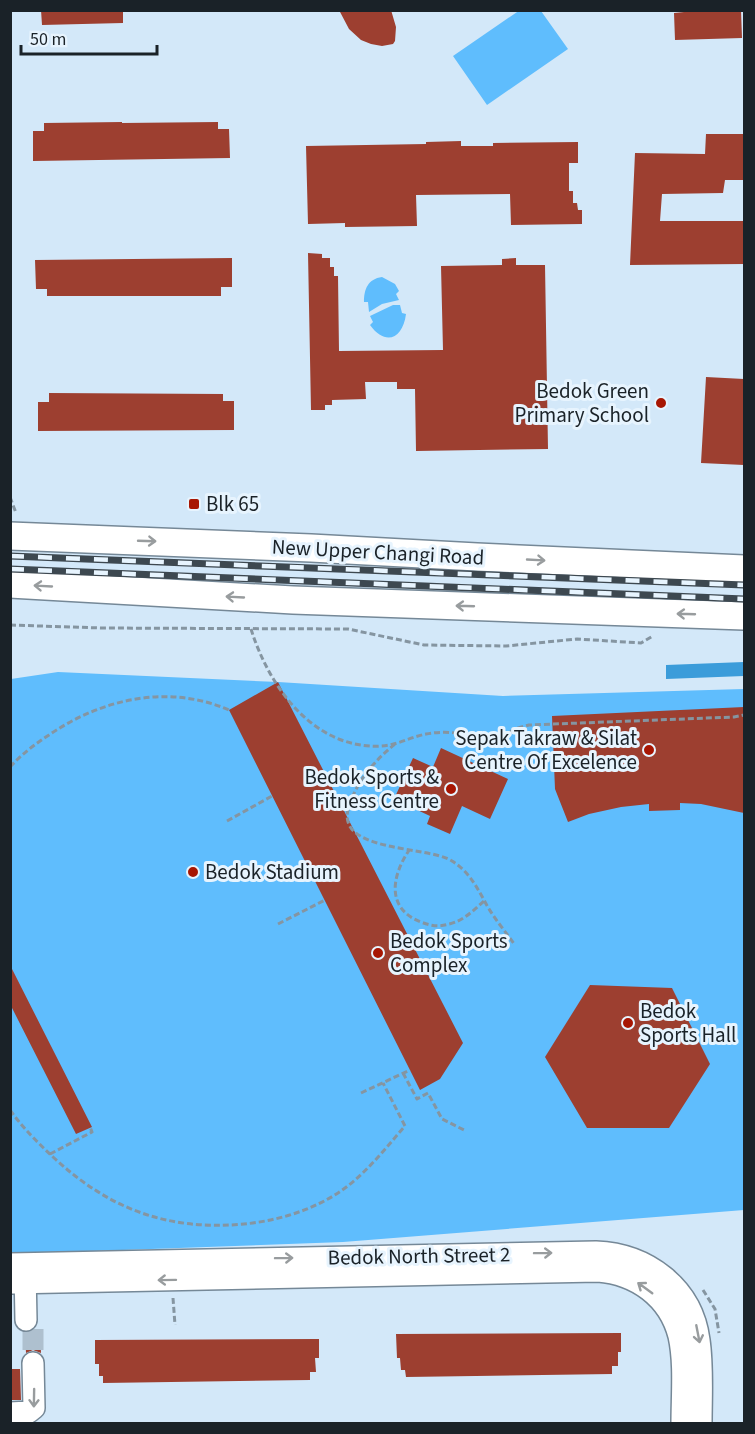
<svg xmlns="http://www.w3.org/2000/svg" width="755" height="1434" font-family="'Source Sans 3',sans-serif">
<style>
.green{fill:#5fbdfd}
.water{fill:#3b9cda}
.building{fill:#9d3f30}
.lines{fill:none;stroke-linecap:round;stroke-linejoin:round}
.minor-tunnel{stroke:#aec0cf;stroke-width:21;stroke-dasharray:21 10;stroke-linecap:butt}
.minor-casing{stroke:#758897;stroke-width:24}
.major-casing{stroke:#758897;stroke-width:30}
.path{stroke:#8595a1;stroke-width:3;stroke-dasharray:6 3;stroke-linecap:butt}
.minor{stroke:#fff;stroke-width:21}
.major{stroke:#fff;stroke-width:27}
.rail-casing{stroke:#3d4850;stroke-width:7}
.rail{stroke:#e7f4fe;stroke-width:4.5;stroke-dasharray:14;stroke-linecap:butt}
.oneway{stroke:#989c9e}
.poi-dot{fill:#a71603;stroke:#e7f4fe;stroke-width:2}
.labels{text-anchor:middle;stroke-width:6;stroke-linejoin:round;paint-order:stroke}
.poi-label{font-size:21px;fill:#1a2228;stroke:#e7f4fe;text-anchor:start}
.street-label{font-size:21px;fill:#1a2228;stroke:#e7f4fe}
</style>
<rect width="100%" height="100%" fill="#d3e8f9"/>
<path class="green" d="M520 10 541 11 568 49 487 105 453 56Z
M382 277 395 284 399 291 396 294 399 300 382 304 369 312 368 302H364C364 289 368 279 382 277Z
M393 305H400L402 313 406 314C403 338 386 347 370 325L373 322 370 316Z
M58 672 278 682 503 696 744 689V1210L343 1242 11 1254V679Z"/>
<path class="water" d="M744 662V676L666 679V665Z"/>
<path class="building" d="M41 10H123V23L42 25Z
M339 10H391L396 27 395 41 393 44 382 46 371 44 361 40 349 29Z
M684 10H741L742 38 675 40 674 13 684 12Z
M122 122V123L218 122V129H229L230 158 33 161V131H44V123Z
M706 134H744V180H725L723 193 662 194 660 221H744V264L630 265 635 153 705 154Z
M461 141V146H493V143L578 142V163H569V191H573V203H577L578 210H582V224L511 225 510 194 416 195 417 226 345 227V223L308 224 306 146 426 144V142Z
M308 253 322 254V258H330V267H334V276H338L339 351 443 350 441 266 502 265V259L516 258V265H545L548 449 416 451 415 389H397V382H365L366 399 332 400V405H325V410H311Z
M232 258V287H221V296H47V289H36L35 260Z
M706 377 744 379V465L701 463Z
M49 393 223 394V401H234V430L38 431V402H49Z
M278 682 463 1043 440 1079 420 1090 229 710Z
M744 707V813L701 804 680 803V810L649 811V804L621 807 589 814 568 822 555 789 552 716Z
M441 748 508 779 490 819 462 806 450 834 427 824 430 816 394 799 413 758 433 767Z
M10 965 92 1127 76 1134 10 1004Z
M590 985 672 988 710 1064 669 1128H587L545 1057Z
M35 1329H40L41 1353 33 1350 26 1353 25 1333Z
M621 1333V1352H618V1366H612V1374L406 1377 405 1370H401L400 1358H397L396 1334Z
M319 1339V1358H315L316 1372H310V1380L103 1383V1376H99V1364H95V1340Z
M10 1369H20L21 1400H10Z"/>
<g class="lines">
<path class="minor-tunnel" d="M33 1329V1363"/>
<g class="minor-casing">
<path id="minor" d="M10 1264 596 1252C647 1254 692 1287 699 1340 703 1367 701 1396 701 1424
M25 1270 26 1320
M10 1283 598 1271C636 1274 669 1297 679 1336 685 1363 682 1395 682 1424
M10 1413 29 1412 34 1408 33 1363"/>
</g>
<g class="major-casing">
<path id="major" d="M10 536 311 548 477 557 744 569
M10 584 293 600 744 616"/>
</g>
<path class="path" d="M10 497 16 513
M10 625 101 628 348 629 424 645 506 646 577 639 641 643 653 636
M251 629C269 687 314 750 382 746 397 745 411 737 426 734 453 729 473 736 498 743L514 729 529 725 734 717 744 715
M395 744C375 760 357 781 349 806 333 853 427 845 452 861 468 871 475 884 484 900 492 916 505 931 515 945
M10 767C22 754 35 744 49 735 103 698 169 684 229 710
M227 821 272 796
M410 849C391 876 386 909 421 922 431 926 439 927 449 924 463 921 473 911 484 901
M278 924 325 900
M403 1073 417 1099 428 1093 442 1119 466 1131
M361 1093 410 1070
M10 1110C23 1128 38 1143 53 1157 109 1209 167 1231 244 1224 276 1221 310 1211 338 1193 365 1175 384 1150 405 1126L383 1083
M50 1154 92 1132 90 1127
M703 1290 715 1309 719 1333
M173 1298 175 1325"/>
<use href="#minor" class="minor"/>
<use href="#major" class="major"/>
<g class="rail-casing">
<path id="rail" d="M10 556 744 585
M10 569 744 599"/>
</g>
<use href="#rail" class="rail"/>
</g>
<defs><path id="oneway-shaft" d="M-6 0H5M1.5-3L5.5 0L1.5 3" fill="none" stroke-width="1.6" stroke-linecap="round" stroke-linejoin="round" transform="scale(1.5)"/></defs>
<g class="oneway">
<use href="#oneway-shaft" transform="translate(147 541) rotate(2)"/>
<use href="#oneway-shaft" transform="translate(536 560) rotate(3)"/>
<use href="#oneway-shaft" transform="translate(43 586) rotate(-177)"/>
<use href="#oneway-shaft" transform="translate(235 597) rotate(-177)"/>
<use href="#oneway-shaft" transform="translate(465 606) rotate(-178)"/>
<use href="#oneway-shaft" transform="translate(686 614) rotate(-178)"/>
<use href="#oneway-shaft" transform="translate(543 1253) rotate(-1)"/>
<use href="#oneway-shaft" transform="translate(284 1258) rotate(-1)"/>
<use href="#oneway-shaft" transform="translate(167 1280) rotate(179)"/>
<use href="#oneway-shaft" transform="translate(645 1288) rotate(-144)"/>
<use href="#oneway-shaft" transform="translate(698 1334) rotate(79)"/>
<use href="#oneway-shaft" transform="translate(34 1398) rotate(91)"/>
</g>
<g class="poi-dot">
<circle cx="661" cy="403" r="6"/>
<rect x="188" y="498" width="12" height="12" rx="3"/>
<circle cx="649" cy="750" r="6"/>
<circle cx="451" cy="789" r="6"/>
<circle cx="193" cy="872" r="6"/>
<circle cx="378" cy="953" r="6"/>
<circle cx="628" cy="1023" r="6"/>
</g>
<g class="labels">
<g class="poi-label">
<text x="649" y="398" text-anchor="end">Bedok Green<tspan x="649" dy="24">Primary School</tspan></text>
<text x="206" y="511">Blk 65</text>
<text x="637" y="745" text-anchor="end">Sepak Takraw &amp; Silat<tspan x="637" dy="24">Centre Of Excelence</tspan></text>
<text x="439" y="784" text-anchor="end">Bedok Sports &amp;<tspan x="439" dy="24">Fitness Centre</tspan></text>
<text x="205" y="879">Bedok Stadium</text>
<text x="390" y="948">Bedok Sports<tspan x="390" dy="24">Complex</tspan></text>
<text x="640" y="1018">Bedok<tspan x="640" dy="24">Sports Hall</tspan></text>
</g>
<g class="street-label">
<text transform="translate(378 552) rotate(3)" y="7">New Upper Changi Road</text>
<text transform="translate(419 1256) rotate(-1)" y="7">Bedok North Street 2</text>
</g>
</g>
<rect width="755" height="1434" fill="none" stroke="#1a2228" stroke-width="24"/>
<path d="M21 45v9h136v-9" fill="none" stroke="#1a2228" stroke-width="3"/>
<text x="30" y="45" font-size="18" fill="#1a2228" stroke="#e7f4fe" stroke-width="4.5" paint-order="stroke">50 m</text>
</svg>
